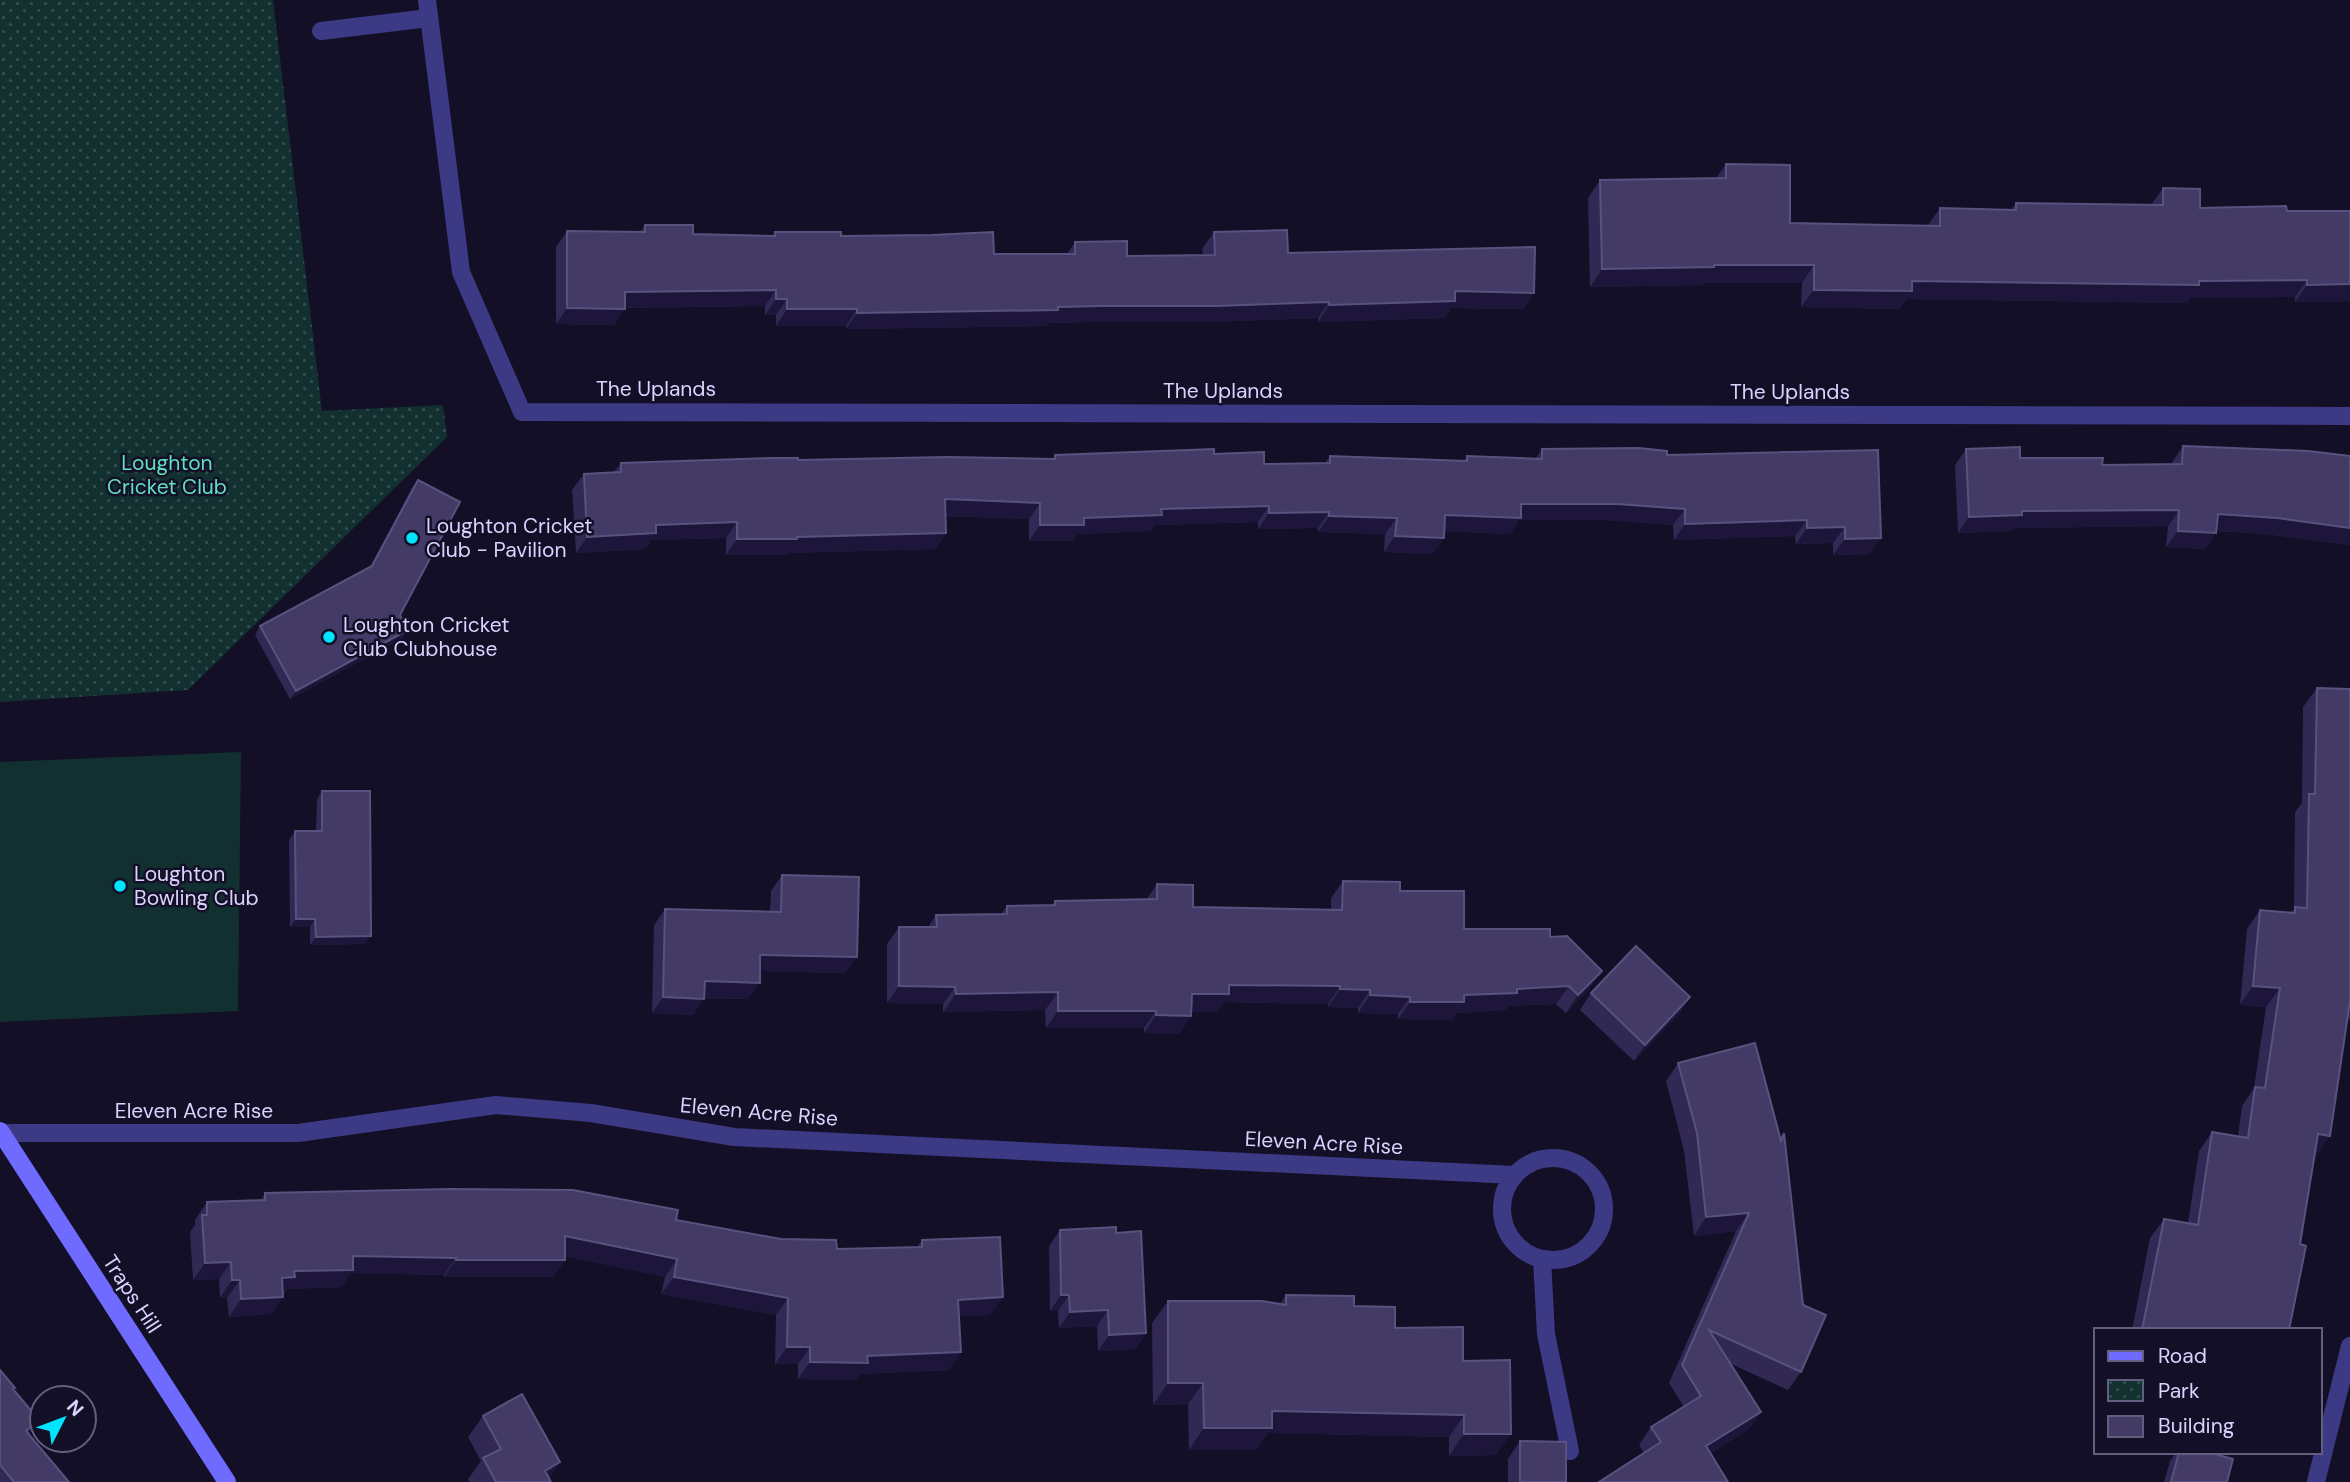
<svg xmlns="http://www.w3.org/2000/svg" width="2350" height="1482" font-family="'DM Sans',sans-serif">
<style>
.grass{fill:#12302f}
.park{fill:url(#park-dots)}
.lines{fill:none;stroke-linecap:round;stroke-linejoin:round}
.lane{stroke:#3d3a85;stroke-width:18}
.street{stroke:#3d3a85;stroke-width:18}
.secondary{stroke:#6f6bff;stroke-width:18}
.wall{fill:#312854}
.shaded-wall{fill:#1d163a}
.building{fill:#433a66;stroke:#5a527e;stroke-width:2}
.poi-dot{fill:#00e5ff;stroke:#130f26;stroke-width:2.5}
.labels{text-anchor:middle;stroke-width:5;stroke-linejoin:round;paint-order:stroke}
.street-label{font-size:21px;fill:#d9d4ff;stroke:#130f26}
.park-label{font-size:21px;fill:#5fe0c0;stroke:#130f26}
.poi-label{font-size:21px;fill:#d9d4ff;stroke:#130f26;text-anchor:start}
</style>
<defs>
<pattern id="park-dots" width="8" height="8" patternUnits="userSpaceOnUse" patternTransform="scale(1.75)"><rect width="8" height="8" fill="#12302f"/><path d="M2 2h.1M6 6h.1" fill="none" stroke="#344d4e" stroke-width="1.8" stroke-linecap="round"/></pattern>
</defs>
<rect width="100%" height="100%" fill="#130f26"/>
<path class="grass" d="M241 752 238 1011 0 1022V762Z"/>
<path class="park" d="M0 0H273L322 411 443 405 447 437 188 690 0 702Z"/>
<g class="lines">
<path class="lane" d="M321 31 429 18
M1542 1259 1546 1334 1570 1451"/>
<path class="street" d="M427 0 461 272 522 412 2350 416
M2 1133H298L496 1105 591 1113 734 1137 1514 1175
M1502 1209a51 51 0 1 1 102 0a51 51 0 1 1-102 0Z
M2316 1482 2350 1346"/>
<path class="secondary" d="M0 1131 227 1482"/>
</g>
<path class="wall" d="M1726 164 1790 223 1928 225 1940 208 2011 210 2016 203 2151 205 2163 188 2200 208 2287 211H2350V302H2295V297L2190 298 2187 303 1906 299 1899 309 1801 307 1802 283H1704L1702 285 1590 287 1588 198 1600 180 1716 178Z
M645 225 693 234 773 236 775 232 841 236 994 254H1067L1075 242 1127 256 1203 255 1202 249 1214 232 1288 253 1534 293 1523 309 1451 308 1444 318 1318 322V318L1205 322H1090L1048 323 1047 326 846 329V326H776V315H765V306L625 308 614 325 556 324V247L567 231 640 232Z
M2183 446 2350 456V545L2266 534 2217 531 2205 549 2166 547 2168 526 2013 528 2011 531 1958 533 1955 465 1966 449 2020 458 2102 465 2171 464Z
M1542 449 1667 455 1878 450 1870 554 1833 555V543L1796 544 1795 536 1674 540 1673 525 1606 520H1519L1510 534 1444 531V538L1432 554 1384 552 1385 534 1318 532V528L1258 529V522L1155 525 1150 531 1078 534 1073 541H1029V519L946 516V533L935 549 787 553 786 555H726V538L651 540 645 549 576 553 572 490 584 474 614 472 621 463 798 460 1052 459 1055 455 1214 454 1264 464 1325 463 1330 456 1464 461 1467 456 1536 458Z
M418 480 400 615 403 638 290 699 255 635 260 626 370 567 412 488Z
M2317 688 2350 689V1019H2347L2317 1155H2315L2300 1244 2289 1330H2132L2150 1238 2164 1219 2188 1223 2199 1151 2212 1132 2238 1136 2242 1106 2254 1088 2266 1007 2240 1005 2247 929 2260 910 2291 913 2294 909 2295 812 2302 803 2303 707Z
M322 791 365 944 310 945V927H290L289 840 295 831H316L317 799Z
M782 875 857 957 845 973 760 971 748 999 704 998 693 1015 652 1013 654 925 665 909 770 912 771 891Z
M1343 881 1400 891 1464 929 1550 937 1590 988 1566 1013 1556 1004 1508 1006 1505 1010 1457 1013 1452 1020 1398 1019V1014L1358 1013V1008L1328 1007V1004L1224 1002 1217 1012 1191 1011V1016L1179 1034 1144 1033V1028H1046L1045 1010 943 1012V1004L887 1003V944L899 927H928L936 915 1001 914 1007 906 1052 905 1055 901 1146 900 1157 884 1193 907 1331 910V898Z
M1591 993 1690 997 1679 1014 1634 1061 1580 1010Z
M1678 1063 1780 1139 1784 1133 1801 1372 1788 1390 1731 1364 1761 1412 1748 1430 1644 1453 1639 1445 1651 1427 1684 1407 1669 1383 1736 1231 1694 1236 1684 1151 1666 1081Z
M265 1193 676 1220 837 1249 917 1247 922 1240 990 1315 959 1316 949 1370 860 1374 855 1380 798 1379V1364H775L776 1315 661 1294 665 1277 565 1256V1260L553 1277H444V1275L351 1273 341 1287 287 1289 271 1314 229 1317 227 1298H220L219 1279 193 1280 190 1232 195 1225V1220L207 1202 261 1200Z
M1060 1230 1116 1233 1146 1333 1135 1349 1098 1351 1097 1326 1059 1328 1058 1311H1050L1049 1246Z
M1286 1295 1354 1306 1463 1361 1511 1434 1496 1455 1449 1456V1437L1268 1433 1256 1450H1189L1188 1404 1153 1405 1152 1323 1168 1301 1280 1304Z
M0 1370 14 1390 29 1434 69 1482H0Z
M483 1416 549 1479 551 1482H469L468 1479 481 1461 468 1437Z
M1520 1441 1566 1482H1508V1459Z
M2176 1452H2207L2227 1482H2164L2170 1461Z"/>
<path class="shaded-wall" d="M1714 265H1814L1802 283H1704L1702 285 1590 287 1602 269Z
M2307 280 2295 297 2190 298 2187 303 1906 299 1899 309 1801 307 1814 290 1912 281Z
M2350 284V302H2295L2307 285Z
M776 290 765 306 614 308 625 292Z
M1455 291 1534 293 1523 309 1451 308 1444 318 1318 322 1329 305Z
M776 299H787L776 315H765Z
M1329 302 1318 318 1205 322H1090L1048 323 1047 326 846 329 857 313 1101 306Z
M567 308 625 309 614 325 556 324Z
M787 309H857L846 326H776Z
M945 499 1040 503 1029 519 934 515Z
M1521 504H1618L1685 509 1673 525 1606 520H1519L1510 534 1433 531 1445 515Z
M1269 506 1258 522 1155 525 1150 531 1078 534 1073 541H1029L1040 525 1084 518 1161 509Z
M2179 510 2168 526 2013 528 2011 531 1958 533 1969 517 2022 511Z
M1329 512 1318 528 1258 529 1269 513Z
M2218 514 2277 518 2350 528V545L2266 534 2206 530Z
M1329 516 1397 518 1385 534 1318 532Z
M1807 520 1795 536 1674 540 1685 524Z
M737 522 726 538 651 540 645 549 576 553 587 537 656 525Z
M1845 527 1833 543 1796 544 1807 528Z
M2178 531 2216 533 2205 549 2166 547Z
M946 533 935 549 787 553 786 555H726L737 539Z
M1395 536 1444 538 1432 554 1384 552Z
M1881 538 1870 554 1833 555 1845 539Z
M408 630 403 638 290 699 296 691Z
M296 919H315L310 927H290Z
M371 936 365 944 310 945 316 937Z
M760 955 857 957 845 973 749 971Z
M1602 971 1590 988 1566 1013 1578 995Z
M705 981 760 983 748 999 693 997Z
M1229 985 1340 986 1328 1004 1224 1002 1217 1012 1180 1011 1192 994Z
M899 986 955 987 943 1004 887 1003Z
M1569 986 1556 1004 1508 1006 1505 1010 1457 1013 1452 1020 1398 1019 1410 1002 1517 989Z
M2253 986 2280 988 2266 1007 2240 1005Z
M1340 989 1370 990 1358 1008 1328 1007Z
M1058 992 1045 1010 943 1012 956 994Z
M1370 995 1410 997 1398 1014 1358 1013Z
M663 997 704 999 693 1015 652 1013Z
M1690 997 1679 1014 1634 1061 1645 1045Z
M1058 1011H1156L1144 1028H1046Z
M1156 1015 1191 1016 1179 1034 1144 1033Z
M2318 1134 2330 1136 2317 1155 2304 1153Z
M1749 1213 1736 1231 1694 1236 1706 1217Z
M565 1236 677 1259 665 1277 553 1254Z
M353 1256 456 1258 444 1275 351 1273 341 1287 287 1289 282 1295V1278L294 1271Z
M456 1260H565L553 1277H444Z
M231 1262 219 1279 193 1280 205 1263Z
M674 1277 788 1298 776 1315 661 1294Z
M232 1280H240L227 1298H220Z
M1061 1295H1069L1058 1311H1050Z
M283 1297 271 1314 229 1317 241 1299Z
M1003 1297 990 1315 946 1317 958 1300Z
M1108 1310 1097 1326 1059 1328 1070 1312Z
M1146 1333 1135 1349 1098 1351 1109 1335Z
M787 1347H810L798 1364H775Z
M961 1352 949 1370 860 1374 855 1380 798 1379 810 1362 867 1356Z
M1168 1383H1203L1188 1404 1153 1405Z
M1272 1411 1464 1415 1449 1437 1268 1433 1256 1450H1189L1204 1428Z
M1761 1412 1748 1430 1693 1465 1706 1446Z
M39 1420 26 1440V1431Z
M1464 1434H1511L1496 1455 1449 1456Z
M560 1462 547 1482 545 1471Z"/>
<path class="building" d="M1726 164 1790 165V223L1940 226V208L2016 210V203L2163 205V188L2200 189V208L2286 206 2287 211H2350V284L2307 285V280L2199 281V285L1912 281V291L1814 290V265H1714V267L1602 269 1600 180 1726 178Z
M645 225H693V234L775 236V232H841V236L932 235 993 232 994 254H1075V242L1127 241V256L1215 255 1214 232 1287 230 1288 253 1535 247 1534 293 1455 291V301L1329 305V302L1216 306H1101L1058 307V310L857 313V309H787V299H776V290L625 292V309L567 308V231L645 232Z
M2183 446 2308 451 2350 456V528L2277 518 2218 514 2216 533 2178 531 2179 510 2022 511V515L1969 517 1966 449 2020 447V458H2103L2102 465 2182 464Z
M1639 448 1667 451V455L1878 450 1881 538 1845 539V527L1807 528V520L1685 524V509L1618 504H1521V518L1445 515 1444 538 1395 536 1397 518 1329 516V512L1269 513V506L1161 509 1162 515 1084 518V525H1040V503L945 499 946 533 797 537V539H737V522L656 525V533L587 537 584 474 621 472V463L773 458H798V460L947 457 1055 459V455L1214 449V454L1264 452V464L1330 463V456L1467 461V456L1542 459V449Z
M418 480 460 502 400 615 408 630 296 691 260 626 372 566Z
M2317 688 2350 689V1001L2330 1136 2318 1134 2300 1244 2306 1246 2289 1330H2142L2164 1219 2198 1225 2212 1132 2248 1138 2255 1087 2265 1088 2280 988 2253 986 2260 910 2295 913V907L2307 908 2309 794H2315Z
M322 791H370L371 936 316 937 315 919H296L295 831H322Z
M782 875 859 877 857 957 760 955V983L705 981 704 999 663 997 665 909 781 912Z
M1343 881 1400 882V891H1464V929H1550V937L1567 936 1602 971 1578 995 1569 986 1517 989V993L1464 995V1002H1410V997L1370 995V990L1340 989V986L1229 985V994H1192L1191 1016 1156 1015V1011H1058V992L956 994 955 987 899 986V927H937L936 915 1007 914V906L1055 905V901L1157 899V884L1193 885V907L1342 910Z
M1636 946 1690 997 1645 1045 1591 993Z
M1755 1043 1781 1141 1784 1133 1803 1305 1826 1315 1801 1372 1709 1330 1761 1412 1706 1446 1728 1482H1599L1661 1442 1651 1427 1701 1396 1682 1365 1749 1213 1706 1217 1697 1133 1678 1063Z
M450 1189 573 1190 678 1210 676 1220 781 1239 836 1240 837 1249 922 1247V1240L1000 1237 1003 1297 958 1300 961 1352 867 1356 868 1363 810 1362V1347H787L788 1298 674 1277 677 1259 565 1236V1260H456V1258L353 1256V1270L294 1271 295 1277 282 1278 283 1297 241 1299 240 1280H232L231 1262 205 1263 202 1215H207V1202L265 1200V1193Z
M1116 1227V1233L1141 1231 1146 1333 1109 1335 1108 1310 1070 1312 1069 1295H1061L1060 1230Z
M1286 1295 1354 1296V1306L1395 1307V1328L1463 1327V1361L1510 1360 1511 1434H1464V1415L1272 1411V1428H1204L1203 1383H1168V1301H1262L1286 1305Z
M0 1370 15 1388 13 1389 39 1420 26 1431 69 1482H14L0 1465Z
M522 1394 560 1462 545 1471 551 1482H496L483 1458 501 1449 483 1416Z
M1520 1441 1566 1442V1482H1520Z
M2179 1452H2207L2233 1459 2227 1482H2171Z"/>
<g class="poi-dot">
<circle cx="412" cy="538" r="7"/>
<circle cx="329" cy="637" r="7"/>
<circle cx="120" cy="886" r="7"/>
</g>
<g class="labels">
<g class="street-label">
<text x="656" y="396">The Uplands</text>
<text x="1223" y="398">The Uplands</text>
<text x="1790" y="399">The Uplands</text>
<text x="194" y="1118">Eleven Acre Rise</text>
<text transform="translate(759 1112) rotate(5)" y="7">Eleven Acre Rise</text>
<text transform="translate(1324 1143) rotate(3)" y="7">Eleven Acre Rise</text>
<text transform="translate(132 1294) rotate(57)" y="7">Traps Hill</text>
</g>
<g class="park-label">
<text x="167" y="470">Loughton<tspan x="167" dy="24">Cricket Club</tspan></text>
</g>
<g class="poi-label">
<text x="426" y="533">Loughton Cricket<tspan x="426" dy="24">Club - Pavilion</tspan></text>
<text x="343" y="632">Loughton Cricket<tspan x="343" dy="24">Club Clubhouse</tspan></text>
<text x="134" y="881">Loughton<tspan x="134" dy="24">Bowling Club</tspan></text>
</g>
</g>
<rect x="2094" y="1328" width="228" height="126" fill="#130f26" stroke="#625e7d" stroke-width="2"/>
<rect x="2108" y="1351" width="35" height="10" fill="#6f6bff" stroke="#625e7d" stroke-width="2"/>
<text x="2158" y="1363" font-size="21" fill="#d9d4ff">Road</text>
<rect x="2108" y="1380" width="35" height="21" fill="url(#park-dots)" stroke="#625e7d" stroke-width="2"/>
<text x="2158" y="1398" font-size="21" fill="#d9d4ff">Park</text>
<rect x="2108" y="1416" width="35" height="21" fill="#433a66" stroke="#625e7d" stroke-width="2"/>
<text x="2158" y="1433" font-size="21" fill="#d9d4ff">Building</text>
<g transform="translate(63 1419) rotate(48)"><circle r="33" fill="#130f26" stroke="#625e7d" stroke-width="2"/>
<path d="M0-5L12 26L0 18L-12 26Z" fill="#00e5ff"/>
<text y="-10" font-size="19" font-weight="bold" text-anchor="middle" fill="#d9d4ff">N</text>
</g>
</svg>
